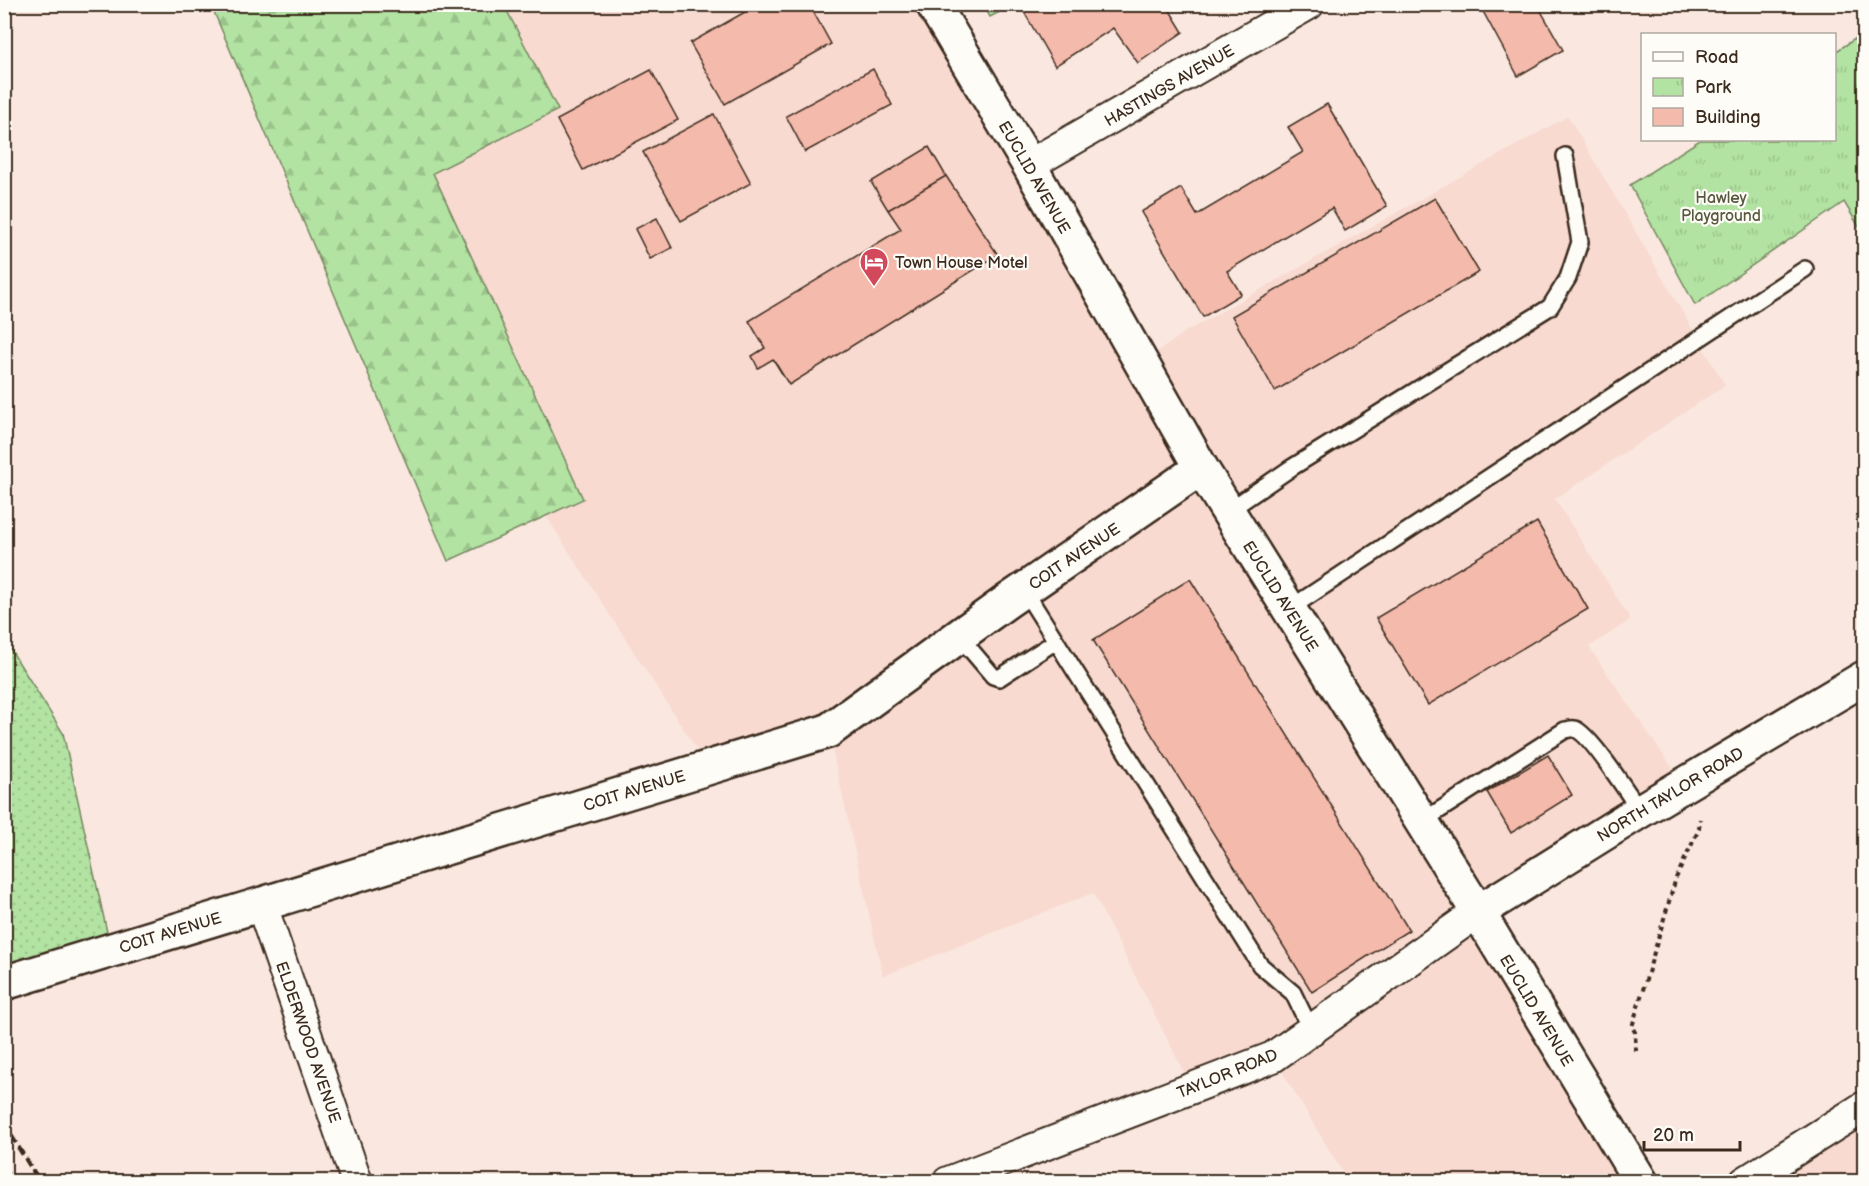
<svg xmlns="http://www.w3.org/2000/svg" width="1869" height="1186" font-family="'Balsamiq Sans',sans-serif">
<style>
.built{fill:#f8dad0}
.grass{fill:url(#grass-dots);stroke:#768660;stroke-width:1.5}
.forest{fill:url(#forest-firs);stroke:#768660;stroke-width:1.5}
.park{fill:url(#park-tufts);stroke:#768660;stroke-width:1.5}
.building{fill:#f4baab;stroke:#3b2a1e;stroke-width:1.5}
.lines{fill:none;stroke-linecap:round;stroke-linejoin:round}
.lane-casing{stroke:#3b2a1e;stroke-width:20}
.street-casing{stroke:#3b2a1e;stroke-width:34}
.secondary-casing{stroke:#3b2a1e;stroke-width:38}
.primary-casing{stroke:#3b2a1e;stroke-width:38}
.path{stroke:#3b2a1e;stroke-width:4;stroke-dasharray:4.5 4.5;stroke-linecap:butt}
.lane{stroke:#fdfcf7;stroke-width:15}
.street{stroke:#fdfcf7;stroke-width:30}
.secondary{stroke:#fdfcf7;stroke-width:33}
.primary{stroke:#fdfcf7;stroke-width:33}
.rail{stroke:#3b2a1e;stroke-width:4.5;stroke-dasharray:9 4.5;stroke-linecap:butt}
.labels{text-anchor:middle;stroke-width:4.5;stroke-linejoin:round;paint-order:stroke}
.street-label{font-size:16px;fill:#3b2a1e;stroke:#fdfcf7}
.park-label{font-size:16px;fill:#59583f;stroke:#fdfcf7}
.poi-label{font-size:16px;fill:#3b2a1e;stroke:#fdfcf7;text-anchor:start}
</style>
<defs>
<pattern id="grass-dots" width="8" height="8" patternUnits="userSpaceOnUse" patternTransform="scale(1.5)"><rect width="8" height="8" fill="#b2e3a2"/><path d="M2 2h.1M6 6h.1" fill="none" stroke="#9ac38b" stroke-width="1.8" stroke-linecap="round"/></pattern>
<pattern id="forest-firs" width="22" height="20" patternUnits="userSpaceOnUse" patternTransform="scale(1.5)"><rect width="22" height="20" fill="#b2e3a2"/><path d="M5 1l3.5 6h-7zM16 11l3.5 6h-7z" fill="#9ac38b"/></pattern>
<pattern id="park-tufts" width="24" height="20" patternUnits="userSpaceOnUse" patternTransform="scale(1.5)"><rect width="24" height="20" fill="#b2e3a2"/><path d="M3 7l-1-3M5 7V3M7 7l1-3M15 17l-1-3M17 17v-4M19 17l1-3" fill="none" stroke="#9ac38b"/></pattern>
</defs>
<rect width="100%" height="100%" fill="#fae8e0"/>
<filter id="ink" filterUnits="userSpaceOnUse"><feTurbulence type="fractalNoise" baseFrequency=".0167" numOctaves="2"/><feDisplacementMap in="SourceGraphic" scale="12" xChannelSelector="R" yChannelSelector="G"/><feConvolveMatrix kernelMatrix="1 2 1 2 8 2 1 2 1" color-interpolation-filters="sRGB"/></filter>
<g filter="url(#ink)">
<path class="built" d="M504 5H933L1142 363 1185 332 1568 116 1725 385 1555 499 1631 620 1589 647 1684 785 1478 912 1641 1181H1348L1273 1057 1192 1088 1093 893 883 976 828 731 708 767 546 516 583 499 433 173 557 110Z
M1864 1107V1181L1745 1182Z"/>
<path class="grass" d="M4 639 63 733 111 950 4 983Z"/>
<path class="forest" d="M211 5H504L558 110 433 173 583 499 448 561Z
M983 5H1013L990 17Z"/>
<path class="park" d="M1864 33V235L1844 202 1695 305 1630 185 1700 140H1834L1835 52Z"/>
<path class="building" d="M759 4H809L831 44 725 104 690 43Z
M1036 4H1166L1183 32 1138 63 1113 28 1055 66 1024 12Z
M1479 4H1537L1563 50 1518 76Z
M873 69 892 105 805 152 786 116Z
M651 70 678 120 583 170 557 120Z
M1327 104 1387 206 1345 231 1332 208 1227 271 1241 294 1203 317 1141 212 1181 188 1197 215 1303 152 1288 127Z
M714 114 751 183 681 221 643 152Z
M929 147 946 176 888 210 871 182Z
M946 176 998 255 789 385 773 359 758 368 752 356 765 348 749 321 901 229 888 210Z
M1435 198 1479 272 1275 391 1232 316Z
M657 218 672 248 650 259 635 229Z
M1537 522 1588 609 1428 705 1376 618Z
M1190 579 1409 930 1312 992 1093 640Z
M1548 755 1572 795 1511 833 1487 792Z"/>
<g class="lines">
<g class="lane-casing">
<path id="lane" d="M1228 511 1291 468 1550 307 1568 278 1580 242 1565 156
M1024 590 1260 965 1293 993 1311 1030
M1289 609 1805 269
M959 636 993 676 999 678 1056 641
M1421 822 1565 730C1568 730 1571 728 1575 729 1589 733 1630 796 1640 811"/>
</g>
<g class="street-casing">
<path id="street" d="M1029 165 1309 4
M261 903 357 1182
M948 1182 1273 1057 1478 912
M1745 1182 1864 1107"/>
</g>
<g class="secondary-casing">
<path id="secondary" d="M1478 912 1640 811 1864 678
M4 983 828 731 1006 602 1201 468"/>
</g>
<g class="primary-casing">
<path id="primary" d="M933 4 1029 165 1201 468 1478 912 1641 1182"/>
</g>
<path class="path" d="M1636 1051 1635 1032 1632 1027 1676 878 1699 829 1700 819"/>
<use href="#lane" class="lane"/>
<use href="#street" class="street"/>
<use href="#secondary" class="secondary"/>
<use href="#primary" class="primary"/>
<path class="rail" d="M4 1124 40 1182
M4 1169 12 1182"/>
</g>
</g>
<defs>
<g id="hotel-pin" transform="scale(1.5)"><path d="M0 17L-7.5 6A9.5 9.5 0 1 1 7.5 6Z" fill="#d1495b" stroke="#fdfcf7"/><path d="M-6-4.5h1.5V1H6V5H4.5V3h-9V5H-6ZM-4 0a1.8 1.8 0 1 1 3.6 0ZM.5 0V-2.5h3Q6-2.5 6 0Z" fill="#fff"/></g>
</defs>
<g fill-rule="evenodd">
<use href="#hotel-pin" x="874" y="262"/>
</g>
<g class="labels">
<g class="street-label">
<text transform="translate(1169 85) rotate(-30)" y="6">HASTINGS AVENUE</text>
<text transform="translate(1035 177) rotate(60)" y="6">EUCLID AVENUE</text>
<text transform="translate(1074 556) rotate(-34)" y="6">COIT AVENUE</text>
<text transform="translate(1281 596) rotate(58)" y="6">EUCLID AVENUE</text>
<text transform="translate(634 790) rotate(-17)" y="6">COIT AVENUE</text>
<text transform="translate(1670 794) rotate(-31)" y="6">NORTH TAYLOR ROAD</text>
<text transform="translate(170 932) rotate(-17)" y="6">COIT AVENUE</text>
<text transform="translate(1537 1010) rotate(59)" y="6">EUCLID AVENUE</text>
<text transform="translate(309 1042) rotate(71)" y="6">ELDERWOOD AVENUE</text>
<text transform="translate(1227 1073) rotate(-22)" y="6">TAYLOR ROAD</text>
</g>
<g class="park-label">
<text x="1721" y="203">Hawley<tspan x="1721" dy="18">Playground</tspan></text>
</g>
<g class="poi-label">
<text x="895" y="268">Town House Motel</text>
</g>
</g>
<rect width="1869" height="1186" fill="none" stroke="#fdfcf7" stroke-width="24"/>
<rect x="12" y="12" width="1845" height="1162" fill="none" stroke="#3b2a1e" stroke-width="2" filter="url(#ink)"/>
<rect x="1641" y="33" width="195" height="108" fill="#fdfcf7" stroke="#afa8a0" stroke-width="1.5"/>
<rect x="1653" y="52" width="30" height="9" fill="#fdfcf7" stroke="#afa8a0" stroke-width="1.5"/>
<text x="1695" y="63" font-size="18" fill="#3b2a1e">Road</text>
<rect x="1653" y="78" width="30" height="18" fill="url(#park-tufts)" stroke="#afa8a0" stroke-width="1.5"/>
<text x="1695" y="93" font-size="18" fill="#3b2a1e">Park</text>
<rect x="1653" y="108" width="30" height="18" fill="#f4baab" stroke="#afa8a0" stroke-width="1.5"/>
<text x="1695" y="123" font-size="18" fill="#3b2a1e">Building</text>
<path d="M1644 1141v9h96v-9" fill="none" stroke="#3b2a1e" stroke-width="3"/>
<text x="1653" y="1141" font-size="18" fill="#3b2a1e" stroke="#fdfcf7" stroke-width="4.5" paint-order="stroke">20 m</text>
</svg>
